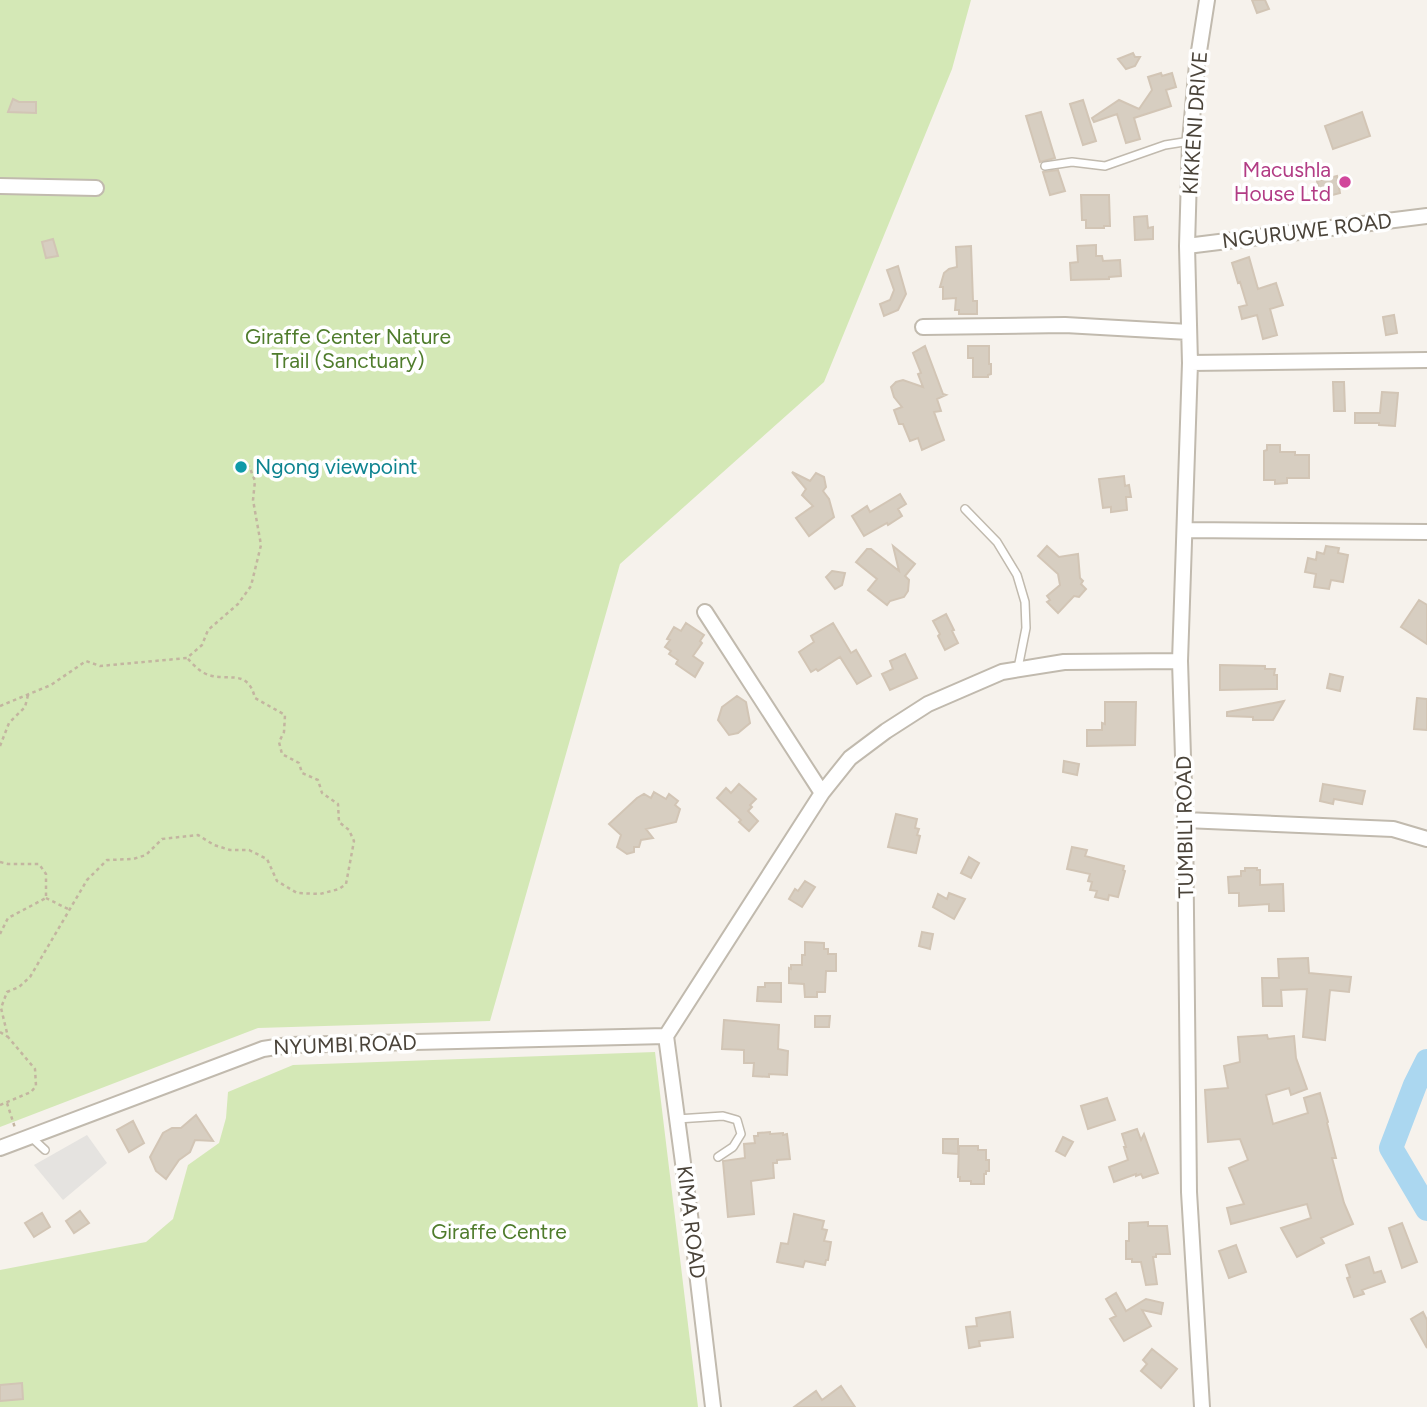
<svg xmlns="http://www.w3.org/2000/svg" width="1427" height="1407" font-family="Figtree,sans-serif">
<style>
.green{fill:#d4e8b6}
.parking{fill:#e5e3e0}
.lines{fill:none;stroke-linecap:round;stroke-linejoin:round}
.river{stroke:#abd7f0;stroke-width:24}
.building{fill:#d7cec1;stroke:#d2c5b5;stroke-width:2}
.lane-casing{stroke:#c1baae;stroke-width:10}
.street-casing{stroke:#c1baae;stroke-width:18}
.path{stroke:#c3b5a0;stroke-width:2.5;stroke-dasharray:3.5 3.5;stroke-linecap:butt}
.lane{stroke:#fff;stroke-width:7}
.street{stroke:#fff;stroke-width:14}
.hotel-dot{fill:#d1479c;stroke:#fff;stroke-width:2.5}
.culture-dot{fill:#0f9aa8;stroke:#fff;stroke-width:2.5}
.labels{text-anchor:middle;stroke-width:7;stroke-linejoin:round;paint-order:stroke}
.street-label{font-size:21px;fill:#4a4339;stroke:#fff}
.hotel-label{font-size:21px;fill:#b23c85;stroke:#fff;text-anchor:end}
.park-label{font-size:21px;fill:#4f7c2c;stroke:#fff}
.culture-label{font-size:21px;fill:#0d838f;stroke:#fff;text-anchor:start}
</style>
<rect width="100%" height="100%" fill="#f6f2ec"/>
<path class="green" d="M0 0H971L952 69 824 382 620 564 490 1021 258 1028 0 1127Z
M655 1052 698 1407H0V1270L146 1242 173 1219 188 1165 219 1143 226 1118 228 1092 293 1065Z"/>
<path class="parking" d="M87 1135 107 1163 63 1200 34 1165Z"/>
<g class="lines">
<path class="river" d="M1427 1061 1415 1085 1391 1148 1427 1209"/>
</g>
<path class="building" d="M1252 0H1265L1269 9 1257 13Z
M1133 53 1135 57H1140L1135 66 1126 69 1118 59Z
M1161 73 1162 76 1172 73 1176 87 1166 90 1171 106 1134 118 1140 139 1126 143 1117 114 1094 122 1092 118 1119 100 1139 109 1152 90 1148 77Z
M13 99 19 102H36V113L8 112Z
M1083 100 1096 141 1083 145 1070 104Z
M1041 112 1055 158 1040 162 1026 116Z
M1362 112 1370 136 1333 149 1325 126Z
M1058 170 1065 191 1050 195 1043 172Z
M1337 176 1340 193 1321 198 1317 181Z
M1081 195H1109L1110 226H1104V228H1086V220H1082Z
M1147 216 1148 228 1153 227V239L1135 240 1134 217Z
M53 239 58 256 46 258 42 242Z
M1096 245V256H1102L1103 261 1120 260 1121 276 1109 277V279L1071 280 1070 263 1078 262 1077 246Z
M971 246 973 301H977V314H959V310H955L956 298 943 299V287H940L944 273 949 269 957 267 956 247Z
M1249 257 1258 289 1276 283 1283 305 1270 309 1277 335 1263 339 1257 315 1242 319 1239 307 1247 305 1240 282 1238 283 1232 263Z
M898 266 906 294 898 310 884 316 880 304 890 300 894 290 887 270Z
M1394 315 1397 333 1386 335 1383 317Z
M925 346 943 394 946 395 937 399 941 411 934 412 944 440 922 450 918 438 910 441 903 424H899L894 410 902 407 894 397 891 387 896 382 903 380 923 387 918 374 921 373 913 353Z
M968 346H989V364H991V374L988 375V377H973V358H968Z
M1333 382H1344L1345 411H1334Z
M1382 392 1398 393 1395 426 1379 425V423H1355V413H1380Z
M1267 445H1280V452H1295V455H1309V478H1287V483L1275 484V480H1264V451L1267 450Z
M792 472 810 481 816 473 824 477 826 487 823 491 829 499 834 517 809 536 796 518 813 506 802 495 806 489Z
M1124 476 1125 486 1129 485 1131 497H1126L1127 510 1111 512V507L1103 508 1099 479Z
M900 494 906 504 898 509 902 516 888 525 887 523 864 536 852 516 867 506 870 512Z
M893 546 915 564 905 576 909 580 908 591 904 597 890 601 887 605 868 590 877 579 856 562 867 549H871L899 571Z
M1047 546 1059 557 1078 554 1080 578 1083 581 1081 584 1086 589 1079 597 1074 596 1058 613 1047 602 1050 600 1047 596 1060 585 1058 574 1038 556Z
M1326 546 1339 548 1338 553 1348 555 1343 582 1331 580 1329 589 1314 587 1316 574 1305 572 1308 558 1316 560 1317 552 1324 554Z
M832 571 845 573 842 585 835 589 826 577Z
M1419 600 1427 605V644L1401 627Z
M946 614 954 630 952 631 958 643 945 650 938 636 940 634 933 621Z
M686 623 704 635 700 641 702 643 693 656 703 663 695 677 676 664 678 660 669 654 671 651 665 647 670 640 667 639 674 627 681 631Z
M833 623 851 653 856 650 871 676 857 684 840 657 818 671 816 669 811 672 799 652 814 642 811 636Z
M905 654 917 678 890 690 882 674 893 669 890 661Z
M1220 665 1265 666V669H1275L1274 675H1277V689L1220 690Z
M1330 674 1343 677 1340 691 1327 688Z
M737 696 746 702 750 723 738 733 729 735 718 720 722 707Z
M1417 698 1427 699V730L1414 729Z
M1284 701 1273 720H1253V717L1227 716V712Z
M1105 702H1136L1135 745 1087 746V730H1102V723L1105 724Z
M1064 761 1079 764 1077 775 1063 772Z
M739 784 756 799 750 805 752 807 748 811 758 821 749 831 739 822 741 820 717 798 726 788 731 793Z
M1323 784 1365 791 1362 804 1334 799 1333 804 1320 801Z
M654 792 666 799 669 794 678 801 675 805 680 809 676 822 646 829 653 838 641 840 639 847H634V852L627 854 617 847 621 835 609 824 637 798 644 794 651 798Z
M896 814 917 819 915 828 919 829 917 835 920 836 916 853 888 847Z
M1072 847 1087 850 1085 856 1124 866 1123 870 1125 871 1118 897 1109 895 1108 900 1095 897 1097 891 1090 890 1092 882 1088 881 1090 874 1067 869Z
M969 857 979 863 971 878 961 873Z
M1245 868H1257V870H1260V885L1283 884 1284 911H1269V904L1239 906V893H1229L1228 877 1241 876V871H1245Z
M805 881 815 887 802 907 789 899 795 889 798 891Z
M949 893 965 899 954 919 933 907 938 894 947 899Z
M922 932 933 934 930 949 919 946Z
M805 942 824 943V949H828V954H836V971H826L825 992H817V997H805L804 984 789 983V968L791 969V965H802V955H805Z
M1308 958 1309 973 1351 977 1349 992 1330 990 1325 1040 1303 1037 1307 989 1281 990 1282 1006H1263L1262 978H1279L1278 959Z
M765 983H781V1002L757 1001 758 987H765Z
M815 1016H830L829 1027H815Z
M724 1020 779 1025 778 1049 788 1051 787 1075 769 1074V1077L753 1076 754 1063H744V1050L722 1049Z
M1267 1035 1268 1039 1294 1036 1296 1058 1307 1089 1291 1095 1289 1088 1266 1095 1273 1124 1308 1113 1304 1098 1320 1093 1328 1122 1327 1123 1336 1158H1332L1344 1203 1353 1224 1321 1238 1324 1243 1297 1257 1281 1228 1311 1218 1307 1204 1231 1224 1227 1208 1244 1204 1229 1168 1248 1160 1240 1139 1208 1142 1205 1090 1228 1088 1224 1066 1240 1062 1238 1037Z
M1107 1098 1115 1120 1088 1129 1081 1106Z
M196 1115 213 1141 195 1140 190 1152 179 1160 166 1179 156 1171 150 1157 163 1133 172 1128H181Z
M133 1121 144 1143 129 1152 117 1130Z
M1137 1129 1141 1140 1144 1134 1158 1173 1143 1178 1141 1174 1136 1176V1174L1114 1182 1109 1167 1128 1160 1124 1147H1126L1122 1134Z
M770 1132V1134L783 1133V1135L787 1134 790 1159 777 1160V1163H773L774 1178 751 1181 754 1214 728 1217 723 1161 745 1158 744 1144 755 1143 754 1136H758V1133Z
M1063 1137 1073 1142 1065 1156 1056 1151Z
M943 1139H958V1154L943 1153Z
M959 1146H978V1150H986V1160H989V1171H986V1174H984V1184H971V1181H960V1177H958Z
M80 1211 89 1223 74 1233 66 1221Z
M42 1213 50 1227 34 1237 25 1223Z
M794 1214 824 1221 822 1229 827 1230 824 1241 831 1242 828 1260H826L825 1265 805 1261 803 1267 777 1262 781 1243 788 1244Z
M1148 1222V1226H1167L1170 1254H1156V1257H1153L1157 1284 1146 1285 1141 1262H1132V1259H1126V1241H1129V1223Z
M1402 1223 1417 1262 1402 1268 1389 1228Z
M1236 1245 1246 1272 1229 1278 1219 1251Z
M1369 1257 1374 1273 1381 1271 1385 1282 1362 1290 1364 1294 1354 1297 1347 1278 1350 1277 1346 1265Z
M1116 1293 1126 1311 1146 1299 1163 1303 1161 1314 1142 1310 1151 1326 1124 1341 1110 1319 1116 1316 1106 1299Z
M1010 1312 1013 1337 979 1341 980 1346 969 1348 966 1327 977 1326 976 1318Z
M1423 1312 1427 1320V1348L1411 1319Z
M1152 1349 1177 1369 1161 1388 1141 1371 1147 1364 1143 1360Z
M22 1383 23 1399 0 1401V1385Z
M841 1386 855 1407H794L816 1391 822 1400Z"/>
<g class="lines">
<g class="lane-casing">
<path id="lane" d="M1045 166 1072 162 1105 166 1165 145 1190 141
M965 509 997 542 1017 575 1025 602 1026 628 1018 668
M677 1119 723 1116 737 1120 741 1134 733 1147 718 1157
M31 1137 45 1150"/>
</g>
<g class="street-casing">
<path id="street" d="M0 186 96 188
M1187 246 1427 216
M923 327 1065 325 1189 332
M1190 363 1427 360
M1185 530 1427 532
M705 612 822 793
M1185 820 1393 829 1427 839
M666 1036 822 793 850 758 886 731 928 704 1002 672 1064 662 1180 661
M666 1036 692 1230 713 1407
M0 1148 263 1049 289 1045 666 1036
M1202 1407 1189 1192 1185 820 1180 661 1190 363 1187 246 1190 141 1197 64 1207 0"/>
</g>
<path class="path" d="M0 706 51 685 86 661 100 666 187 658 202 645 208 630 238 604 251 586 261 545 253 500 255 481 249 466
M0 746 9 723 25 707 28 695
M0 862 8 864H39L46 874V898L8 918 0 934
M46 898 70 910
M0 1032 8 1037
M7 1103 15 1128
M0 1105 31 1092 36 1086 35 1069 8 1037 1 1008 7 992 19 987 30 977 87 880 107 860 133 859 146 855 162 839 198 835 214 845 230 850H249L267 859 277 881 297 893 320 894 339 889 346 884 354 841 349 830 339 822 338 804 322 793 318 780 302 773 299 763 282 754 279 742 284 732 285 715 255 698C247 666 226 684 204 673 198 670 192 663 187 658"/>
<use href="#lane" class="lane"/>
<use href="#street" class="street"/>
</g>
<circle class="hotel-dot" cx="1345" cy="182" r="7"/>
<circle class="culture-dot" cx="241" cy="467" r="7"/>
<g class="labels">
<g class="street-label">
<text transform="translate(1195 123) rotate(-86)" y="7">KIKKENI DRIVE</text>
<text transform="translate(1307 231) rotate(-7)" y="7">NGURUWE ROAD</text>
<text transform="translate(1185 827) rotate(-91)" y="7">TUMBILI ROAD</text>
<text transform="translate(345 1045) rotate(-2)" y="7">NYUMBI ROAD</text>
<text transform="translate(691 1222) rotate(83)" y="7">KIMA ROAD</text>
</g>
<g class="hotel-label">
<text x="1331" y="177">Macushla<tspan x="1331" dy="24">House Ltd</tspan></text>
</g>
<g class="park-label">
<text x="348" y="344">Giraffe Center Nature<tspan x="348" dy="24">Trail (Sanctuary)</tspan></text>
<text x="499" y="1239">Giraffe Centre</text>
</g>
<g class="culture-label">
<text x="255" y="474">Ngong viewpoint</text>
</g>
</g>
</svg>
